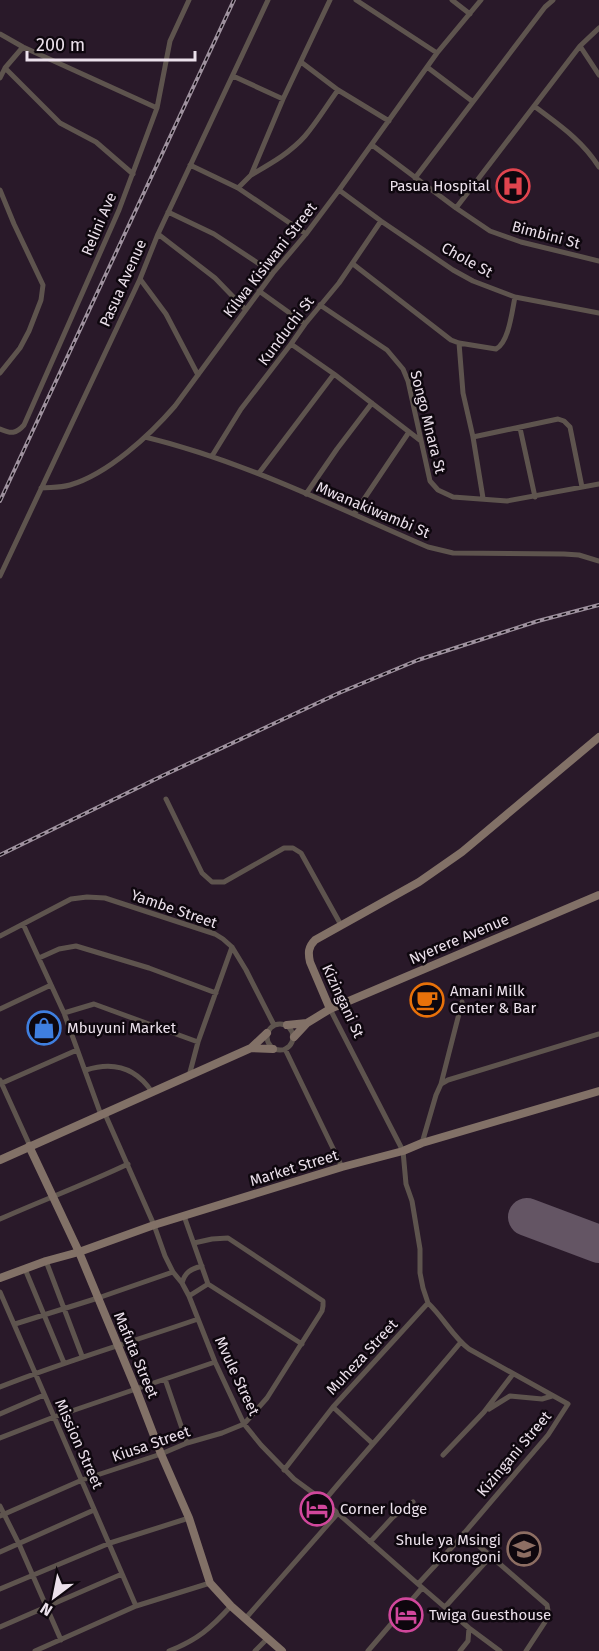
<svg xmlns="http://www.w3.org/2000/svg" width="599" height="1651" font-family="'Fira Sans',sans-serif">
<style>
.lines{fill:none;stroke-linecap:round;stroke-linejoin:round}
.runway{stroke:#645564;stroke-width:38}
.street{stroke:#5e544e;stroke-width:5}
.secondary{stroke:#827167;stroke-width:8}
.rail-casing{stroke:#9e919e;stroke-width:4}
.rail{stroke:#0e070e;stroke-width:1.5;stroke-dasharray:4.5;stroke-linecap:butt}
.labels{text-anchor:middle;stroke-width:5;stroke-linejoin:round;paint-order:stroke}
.poi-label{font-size:15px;fill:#ebe0eb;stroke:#0e070e;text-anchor:start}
.street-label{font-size:15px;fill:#ebe0eb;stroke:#0e070e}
</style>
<rect width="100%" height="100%" fill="#291929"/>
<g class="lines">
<path class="runway" d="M527 1217 599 1244"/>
<path class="street" d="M356 0 437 53
M452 0 470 14
M0 34 23 47 157 108
M580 46 599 75
M301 62 338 90 389 121
M427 67 472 101
M5 68 60 123 96 142 133 174
M233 76 283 99
M0 78 5 68 23 47
M534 106C559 125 582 140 599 167
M372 145 456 208 490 231 521 242 599 261
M190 165 238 188 306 234
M251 175C270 164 290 153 305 136 317 122 327 105 338 90
M415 178 545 7 553 0
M238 188 251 175 283 99 330 0
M0 190 14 224 43 285 41 300 29 331 20 348 0 373
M339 190 381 221 453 270 473 281 515 297 599 313
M456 208 580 46 599 28
M168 212 214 234 273 273
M158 234 215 278 245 309
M353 264 451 340 459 343 496 349C509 342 512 311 515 297
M140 279 166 314 198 375
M259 291 305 324
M320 305 387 350 403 369 408 381 430 481 438 490 453 497 507 501 599 484
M459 343 463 393 473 437 483 498
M291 344 334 374 421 441
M520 428 535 497
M0 429C11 434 16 434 24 425L119 210 157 108 170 41 189 0
M145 437C244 461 335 507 428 547L453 553 564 554 579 555 599 561
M473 437 558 419 564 421 570 427 582 487
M212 456 241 409 291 344 305 324 339 283 381 221
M259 473 334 374
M41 488C51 487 60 488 70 485 108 474 150 435 175 406L273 273 306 234 339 190 437 53 481 0
M306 494 337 449 372 403
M354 514 409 432
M0 576 140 279 158 234 268 0
M166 799 202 873 212 882H224L284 848H293L301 853 341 925
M23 924 64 1013 101 1115
M0 936 71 899 87 897 105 898 215 934 223 939 232 947 246 970 274 1025
M39 958 59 949 76 946 149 968 216 993
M0 1009 51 985
M330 1009 403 1151 406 1184 412 1201 420 1249V1273L423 1288 428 1303
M64 1013 94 1004 198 1042
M267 1037a13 13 0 1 1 26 0a13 13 0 1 1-26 0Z
M285 1049 342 1167
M86 1070C114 1061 136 1068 152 1092
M189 1076 198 1042 232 947
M0 1080 30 1146
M0 1084 77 1050
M441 1084 462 1002
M105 1114 154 1225 165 1256 173 1272 182 1283 189 1296 215 1362 244 1424 261 1445 294 1479 324 1501 418 1584 469 1628 500 1651
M422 1143 436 1095 441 1084 448 1080 599 1034
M184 1216 208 1284
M0 1219C43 1200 86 1184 128 1164
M46 1261 82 1356
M25 1269 64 1363
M182 1283C185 1272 191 1269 202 1266
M0 1292 136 1606
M189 1296 208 1284 302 1344
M15 1324 98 1298 173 1272
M165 1379 187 1443
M0 1387C65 1361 132 1342 198 1319
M333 1407 372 1443
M489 1409 510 1396 542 1399 552 1396
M0 1414 44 1395
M0 1438 54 1417 215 1362
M443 1455 484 1412 513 1374
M284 1470 333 1407 428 1303C443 1317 453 1337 469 1349L568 1404 548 1435 454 1545 418 1584
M324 1501C369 1447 416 1396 461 1342
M0 1506 19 1544 61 1640
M0 1516 82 1480 161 1454 187 1443 222 1433 244 1424 267 1398 322 1311 323 1306V1301L228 1238 212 1239 194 1243
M464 1533 547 1605 549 1616 526 1651
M370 1542 393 1517 413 1502
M0 1552 94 1510
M0 1589 110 1543 189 1518
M445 1607 491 1556
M245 1619 338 1513
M0 1627 122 1574
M35 1651 136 1606 210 1583
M169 1651C197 1640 211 1628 231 1606
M255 1651 267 1639
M368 1651 422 1588
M460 1651 468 1641 469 1628"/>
<path class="secondary" d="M330 1009 310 962C308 953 308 947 315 940L419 882 462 852 599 737
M287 1025 307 1023
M294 1037 307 1023 330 1009 599 895
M251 1048 273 1049
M29 1146 79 1252 136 1389 161 1454 189 1518 210 1583 231 1606 282 1651
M0 1160 251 1048 267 1033
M0 1278 46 1261 79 1252 154 1225 342 1167 403 1151 422 1143 599 1091"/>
<g class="rail-casing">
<path id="rail" d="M0 501 234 0
M0 855 162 776 339 693 418 660 538 621 599 605"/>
</g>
<use href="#rail" class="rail"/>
</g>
<defs>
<g id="hospital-ring" transform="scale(1.725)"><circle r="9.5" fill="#0e070e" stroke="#e0444e" stroke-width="1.5"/><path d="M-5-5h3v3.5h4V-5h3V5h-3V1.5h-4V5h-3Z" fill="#e0444e"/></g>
<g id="cafe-ring" transform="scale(1.725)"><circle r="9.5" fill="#0e070e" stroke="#e8710a" stroke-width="1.5"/><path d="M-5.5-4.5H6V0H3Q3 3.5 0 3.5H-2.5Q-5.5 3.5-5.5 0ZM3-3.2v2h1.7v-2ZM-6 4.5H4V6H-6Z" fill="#e8710a"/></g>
<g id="shop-ring" transform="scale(1.725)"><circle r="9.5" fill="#0e070e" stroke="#3f7fe0" stroke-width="1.5"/><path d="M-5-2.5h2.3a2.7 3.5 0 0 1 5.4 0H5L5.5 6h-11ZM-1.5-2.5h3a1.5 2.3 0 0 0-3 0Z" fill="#3f7fe0"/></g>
<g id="hotel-ring" transform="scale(1.725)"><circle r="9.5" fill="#0e070e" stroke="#d1479c" stroke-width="1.5"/><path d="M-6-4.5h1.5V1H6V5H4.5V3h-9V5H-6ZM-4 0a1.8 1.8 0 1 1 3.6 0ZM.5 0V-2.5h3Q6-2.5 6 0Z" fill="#d1479c"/></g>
<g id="school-ring" transform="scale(1.725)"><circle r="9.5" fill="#0e070e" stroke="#8d6e63" stroke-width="1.5"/><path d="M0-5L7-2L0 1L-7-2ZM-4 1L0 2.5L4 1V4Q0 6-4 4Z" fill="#8d6e63"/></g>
</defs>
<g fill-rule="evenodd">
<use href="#hospital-ring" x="513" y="186"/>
<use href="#cafe-ring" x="427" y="1000"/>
<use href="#shop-ring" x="44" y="1028"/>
<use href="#hotel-ring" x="317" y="1509"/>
<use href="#school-ring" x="524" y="1549"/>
<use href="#hotel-ring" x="406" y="1615"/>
</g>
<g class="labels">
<g class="poi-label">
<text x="490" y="191" text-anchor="end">Pasua Hospital</text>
<text x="450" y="996">Amani Milk<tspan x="450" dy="17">Center &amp; Bar</tspan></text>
<text x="67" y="1033">Mbuyuni Market</text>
<text x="340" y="1514">Corner lodge</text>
<text x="501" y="1545" text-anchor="end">Shule ya Msingi<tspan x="501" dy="17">Korongoni</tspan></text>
<text x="429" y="1620">Twiga Guesthouse</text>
</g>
<g class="street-label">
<text transform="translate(99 224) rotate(-67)" y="5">Relini Ave</text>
<text transform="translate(546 235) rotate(15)" y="5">Bimbini St</text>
<text transform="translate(270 260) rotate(-52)" y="5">Kilwa Kisiwani Street</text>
<text transform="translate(467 260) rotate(29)" y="5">Chole St</text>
<text transform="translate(123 283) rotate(-66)" y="5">Pasua Avenue</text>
<text transform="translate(286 331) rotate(-53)" y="5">Kunduchi St</text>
<text transform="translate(428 422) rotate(76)" y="5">Songo Mnara St</text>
<text transform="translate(373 510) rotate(23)" y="5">Mwanakiwambi St</text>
<text transform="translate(174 909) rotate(19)" y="5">Yambe Street</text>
<text transform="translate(459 939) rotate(-23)" y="5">Nyerere Avenue</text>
<text transform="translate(343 1001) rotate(65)" y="5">Kizingani St</text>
<text transform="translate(294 1168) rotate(-17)" y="5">Market Street</text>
<text transform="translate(136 1355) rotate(67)" y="5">Mafuta Street</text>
<text transform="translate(362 1357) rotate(-47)" y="5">Muheza Street</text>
<text transform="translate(237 1376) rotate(65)" y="5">Mvule Street</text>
<text transform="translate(79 1444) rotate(66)" y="5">Mission Street</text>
<text transform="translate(151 1444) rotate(-19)" y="5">Kiusa Street</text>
<text transform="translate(514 1454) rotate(-50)" y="5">Kizingani Street</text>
</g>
</g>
<g transform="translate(54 1597) rotate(212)" stroke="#0e070e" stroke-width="4.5" paint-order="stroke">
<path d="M0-4.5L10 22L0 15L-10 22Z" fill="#ebe0eb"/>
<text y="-9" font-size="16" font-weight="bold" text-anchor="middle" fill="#ebe0eb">N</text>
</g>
<path d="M27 51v9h168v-9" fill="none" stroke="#ebe0eb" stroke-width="3"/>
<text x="36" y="51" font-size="18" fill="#ebe0eb" stroke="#0e070e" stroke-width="4.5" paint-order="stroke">200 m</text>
</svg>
